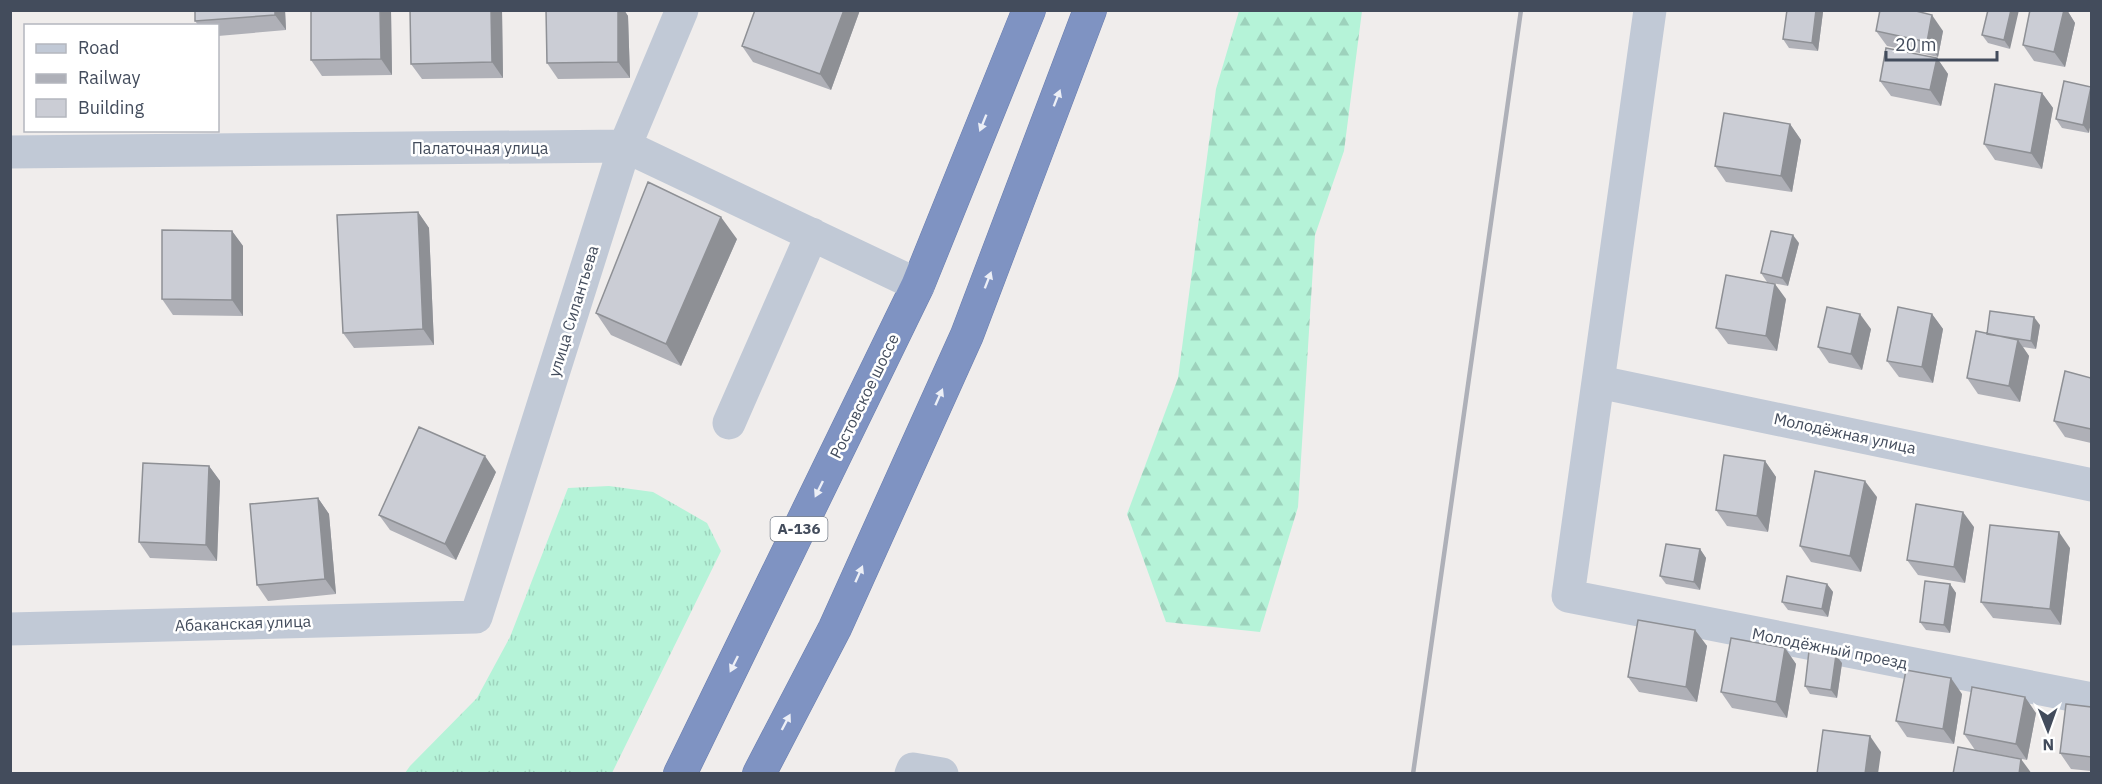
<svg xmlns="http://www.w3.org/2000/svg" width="2102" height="784" font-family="'IBM Plex Sans',sans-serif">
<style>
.grass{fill:url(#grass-tufts)}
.forest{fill:url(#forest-firs)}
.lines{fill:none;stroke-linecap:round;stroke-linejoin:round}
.highway-casing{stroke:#6a7ead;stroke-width:34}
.minor{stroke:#c1c9d6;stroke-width:33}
.highway{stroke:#7f93c2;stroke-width:33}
.rail{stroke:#aeb0b8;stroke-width:4.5}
.wall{fill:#afb0b7}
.shaded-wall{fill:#8e9095}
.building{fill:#cbcdd5;stroke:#8e9095;stroke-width:1.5}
.oneway{fill:#eceff6}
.labels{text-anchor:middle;stroke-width:5;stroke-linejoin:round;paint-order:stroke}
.shield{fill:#fff;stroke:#7b828d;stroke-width:1.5}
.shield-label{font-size:15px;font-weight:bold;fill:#434c5c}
.street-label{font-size:16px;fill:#434c5c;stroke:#fff}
</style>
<defs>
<pattern id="grass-tufts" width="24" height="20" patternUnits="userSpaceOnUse" patternTransform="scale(1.5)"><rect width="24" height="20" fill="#b5f3d8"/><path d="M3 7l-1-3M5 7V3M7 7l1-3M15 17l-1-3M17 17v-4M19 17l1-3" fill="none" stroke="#9dd2bc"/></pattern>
<pattern id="forest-firs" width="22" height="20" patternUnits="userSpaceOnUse" patternTransform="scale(1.5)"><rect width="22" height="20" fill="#b5f3d8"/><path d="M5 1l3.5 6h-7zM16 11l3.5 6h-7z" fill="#9dd2bc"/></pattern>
</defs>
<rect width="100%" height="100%" fill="#f0edec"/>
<path class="grass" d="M609 486 653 492 707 523 721 551 612 773H405L410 766 477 698 510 637 568 488Z"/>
<path class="forest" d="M1239 11H1362L1344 151 1315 235 1298 507 1260 632 1166 622 1127 514 1178 378 1216 89Z"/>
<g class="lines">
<g class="highway-casing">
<path id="highway" d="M680 774 918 285 1029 10
M759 774 835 628 967 335 1090 10"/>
</g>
<path class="minor" d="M1650 10 1568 596 2092 699
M10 152 625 146 918 285
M1599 382 2092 485
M729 423 812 234
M10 629 476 617 625 146 682 10
M911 774 913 769 942 774"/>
<use href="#highway" class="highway"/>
<path class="rail" d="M1413 774 1521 10"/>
</g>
<path class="wall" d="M285 10 286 30 218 36V26H199L195 21Z
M391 10 392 75 322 76 311 60Z
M410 10H502L503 78 422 79 411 64Z
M546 10H624L628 16 630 78 558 79 547 63Z
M755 10H860L831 90 753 62 742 46Z
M1988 10 2010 49 1988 43 1982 35Z
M2030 10H2067L2075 23 2065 67 2034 61 2023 45Z
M1823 12 1818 51 1789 48 1783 39Z
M1876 31H1943L1938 57 1887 46Z
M1937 58 1948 74 1941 106 1891 96 1880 81Z
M2064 81 2089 133 2062 128 2056 119Z
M2042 93 2053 108 2042 169 1995 160 1984 144Z
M1790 124 1801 140 1792 192 1726 182 1715 166Z
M418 212 429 228 434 345 354 348 343 333Z
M232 231 243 246V316L173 315 162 299Z
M737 239 681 366 611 335 596 313Z
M1799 243 1788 286 1767 282 1761 273Z
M1786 299 1777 351 1728 344 1716 328Z
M1932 314 1943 329 1933 383 1899 377 1887 361Z
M2040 325 2036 349 2023 347 2029 356 2020 402 1978 394 1967 378 1987 334Z
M1871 329 1862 370 1829 363 1818 347Z
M2091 378V443L2065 437 2054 421Z
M1765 461 1776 477 1768 532 1727 526 1716 510Z
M209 466 220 481 217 561 150 558 139 542Z
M496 472 456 560 390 530 379 515Z
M1877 497 1861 572 1811 562 1800 546Z
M318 498 329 514 336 594 268 601 257 585Z
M1974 527 1965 583 1918 575 1907 560Z
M2070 548 2061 625 1993 618 1981 602Z
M1700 549 1706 558 1700 590 1666 584 1660 576Z
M1827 584 1833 592 1828 617 1788 610 1782 602Z
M1950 584 1956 593 1950 633 1926 630 1920 622Z
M1695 630 1707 646 1697 702 1639 692 1628 677Z
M1785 648 1796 664 1787 718 1732 708 1721 692Z
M1842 663 1837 698 1810 694 1805 686Z
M1962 694 1954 744 1907 737 1896 721Z
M2091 707V771L2071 769 2060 753Z
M2036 713 2027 760 1975 750 1964 734Z"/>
<path class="shaded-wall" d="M275 10H285L286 30 275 15Z
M380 10H391L392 75 381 59Z
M491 10H502L503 78 492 62Z
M618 10H624L628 16 630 78 618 62Z
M844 10H860L831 90 820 74Z
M1816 10H1822L1823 12 1818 51 1812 43Z
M2011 10H2019L2010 49 2004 40Z
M2064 10H2067L2075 23 2065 67 2054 52Z
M1932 15 1943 31 1938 57 1927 42Z
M1937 58 1948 74 1941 106 1930 90Z
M2091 87V122L2089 133 2083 125Z
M2042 93 2053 108 2042 169 2031 153Z
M1790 124 1801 140 1792 192 1781 176Z
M418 212 429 228 434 345 423 329Z
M721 217 737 239 681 366 666 344Z
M232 231 243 246V316L232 300Z
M1793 235 1799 243 1788 286 1782 278Z
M1775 284 1786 299 1777 351 1766 336Z
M1860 314 1871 329 1862 370 1851 354Z
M1932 314 1943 329 1933 383 1922 367Z
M2034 317 2040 325 2036 349 2031 341Z
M2018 340 2029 356 2020 402 2009 386Z
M485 456 496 472 456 560 445 544Z
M1765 461 1776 477 1768 532 1757 516Z
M209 466 220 481 217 561 206 545Z
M1865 481 1877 497 1861 572 1850 556Z
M318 498 329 514 336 594 325 579Z
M1963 512 1974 527 1965 583 1954 567Z
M2059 532 2070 548 2061 625 2050 609Z
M1700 549 1706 558 1700 590 1694 582Z
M1827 584 1833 592 1828 617 1822 609Z
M1950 584 1956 593 1950 633 1944 625Z
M1695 630 1707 646 1697 702 1686 687Z
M1785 648 1796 664 1787 718 1776 702Z
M1836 655 1842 663 1837 698 1831 690Z
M1951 678 1962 694 1954 744 1943 729Z
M2025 697 2036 713 2027 760 2016 744Z
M1870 736 1881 752 1878 774H1865Z
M2021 759 2032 774H2019Z"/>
<path class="building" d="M195 10H275V15L195 21Z
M311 10H380L381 59 311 60Z
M410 10H491L492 62 411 64Z
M546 10H618V62L547 63Z
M755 10H844L820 74 742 46Z
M1787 10H1816L1812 43 1783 39Z
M1880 10H1912L1932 15 1927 42 1876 31Z
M1988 10H2011L2004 40 1982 35Z
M2030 10H2064L2054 52 2023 45Z
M1886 48 1937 58 1930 90 1880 81Z
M2064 81 2091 87 2083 125 2056 119Z
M1995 84 2042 93 2031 153 1984 144Z
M1724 113 1790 124 1781 176 1715 166Z
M648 182 721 217 666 344 596 313Z
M418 212 423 329 343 333 337 215Z
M162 230 232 231V300L162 299Z
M1771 231 1793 235 1782 278 1761 273Z
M1726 275 1775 284 1766 336 1716 328Z
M1827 307 1860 314 1851 354 1818 347Z
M1898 307 1932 314 1922 367 1887 361Z
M1990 311 2034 317 2031 341 1987 334Z
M1976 331 2018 340 2009 386 1967 378Z
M2065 371 2091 378V429L2054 421Z
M419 427 485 456 445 544 379 515Z
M1724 455 1765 461 1757 516 1716 510Z
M143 463 209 466 206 545 139 542Z
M1815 471 1865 481 1850 556 1800 546Z
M318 498 325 579 257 585 250 504Z
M1916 504 1963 512 1954 567 1907 560Z
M1990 525 2059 532 2050 609 1981 602Z
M1666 544 1700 549 1694 582 1660 576Z
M1787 576 1827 584 1822 609 1782 602Z
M1925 581 1950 584 1944 625 1920 622Z
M1638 620 1695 630 1686 687 1628 677Z
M1731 638 1785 648 1776 702 1721 692Z
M1809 651 1836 655 1831 690 1805 686Z
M1906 670 1951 678 1943 729 1896 721Z
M1972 687 2025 697 2016 744 1964 734Z
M2066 704 2091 707V757L2060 753Z
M1823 730 1870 736 1865 774H1817Z
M1958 747 2021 759 2019 774H1953Z"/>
<defs><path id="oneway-solid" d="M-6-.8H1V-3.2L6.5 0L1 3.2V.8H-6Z" transform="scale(1.5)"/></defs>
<g class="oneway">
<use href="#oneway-solid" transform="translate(1057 98) rotate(-69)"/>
<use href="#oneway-solid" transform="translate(983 123) rotate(112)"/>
<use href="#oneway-solid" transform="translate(988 280) rotate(-69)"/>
<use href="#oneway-solid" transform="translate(939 397) rotate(-66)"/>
<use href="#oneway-solid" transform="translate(819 489) rotate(116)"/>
<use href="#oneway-solid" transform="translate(859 574) rotate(-66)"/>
<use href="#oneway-solid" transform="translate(734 664) rotate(116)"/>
<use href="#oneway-solid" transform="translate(786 722) rotate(-62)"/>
</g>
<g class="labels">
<rect class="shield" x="770.5" y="517" width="57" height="24" rx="4.5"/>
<g class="shield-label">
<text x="799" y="534">А-136</text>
</g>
<g class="street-label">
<text x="480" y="154">Палаточная улица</text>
<text transform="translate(573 311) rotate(-73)" y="6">улица Силантьева</text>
<text transform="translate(864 396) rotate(-64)" y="6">Ростовское шоссе</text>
<text transform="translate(1845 433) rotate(12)" y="6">Молодёжная улица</text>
<text transform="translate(243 623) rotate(-2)" y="6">Абаканская улица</text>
<text transform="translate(1830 648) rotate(11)" y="6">Молодёжный проезд</text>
</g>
</g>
<rect width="2102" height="784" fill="none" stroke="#434c5c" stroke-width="24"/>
<rect x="24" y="24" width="195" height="108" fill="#ffffff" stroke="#b4b7be" stroke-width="1.5"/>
<rect x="36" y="44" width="30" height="9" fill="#c1c9d6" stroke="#b4b7be" stroke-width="1.5"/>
<text x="78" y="54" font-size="18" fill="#434c5c">Road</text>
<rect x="36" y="74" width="30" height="9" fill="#aeb0b8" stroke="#b4b7be" stroke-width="1.5"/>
<text x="78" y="84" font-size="18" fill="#434c5c">Railway</text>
<rect x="36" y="99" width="30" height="18" fill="#cbcdd5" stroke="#b4b7be" stroke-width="1.5"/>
<text x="78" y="114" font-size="18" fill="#434c5c">Building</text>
<g transform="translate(2048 730) rotate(179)" stroke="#ffffff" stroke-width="4.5" paint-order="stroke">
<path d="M0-4.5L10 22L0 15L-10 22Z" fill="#434c5c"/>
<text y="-9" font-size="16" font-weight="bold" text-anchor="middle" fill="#434c5c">N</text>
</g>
<path d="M1886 51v9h111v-9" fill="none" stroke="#434c5c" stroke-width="3"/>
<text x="1895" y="51" font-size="18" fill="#434c5c" stroke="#ffffff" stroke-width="4.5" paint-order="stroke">20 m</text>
</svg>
